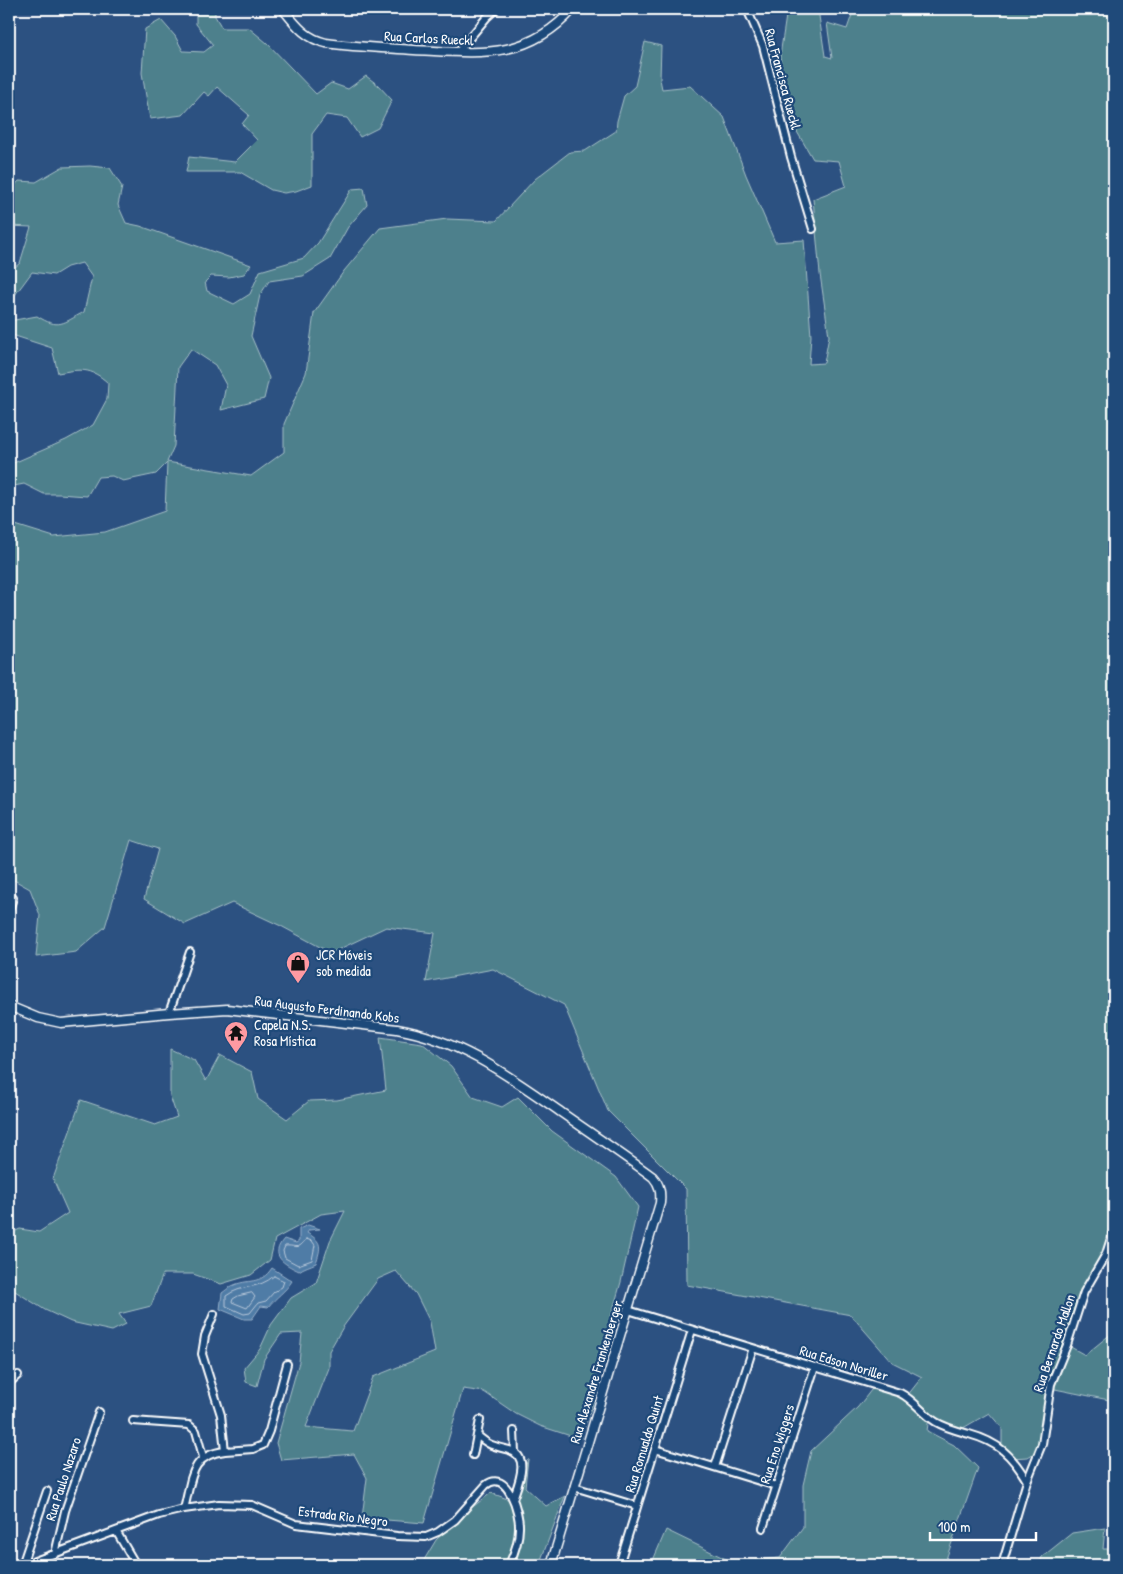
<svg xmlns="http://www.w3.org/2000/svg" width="1123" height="1574" font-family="'Patrick Hand',sans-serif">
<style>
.green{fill:#4e808c;stroke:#a6c0c6;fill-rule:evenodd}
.water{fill:#507ba6;stroke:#96b0ca}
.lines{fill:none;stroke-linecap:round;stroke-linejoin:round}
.shore{stroke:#b9cadb;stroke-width:1}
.minor-casing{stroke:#fff;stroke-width:10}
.tertiary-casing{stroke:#fff;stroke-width:11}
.minor{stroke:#1f4a7a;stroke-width:6}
.tertiary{stroke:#1f4a7a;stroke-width:8}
.labels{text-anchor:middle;stroke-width:4.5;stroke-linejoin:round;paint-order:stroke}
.street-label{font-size:14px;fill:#fff;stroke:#1f4a7a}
.poi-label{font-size:14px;fill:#fff;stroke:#1f4a7a;text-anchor:start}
</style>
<rect width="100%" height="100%" fill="#2c5181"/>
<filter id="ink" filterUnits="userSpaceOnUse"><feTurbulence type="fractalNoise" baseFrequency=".02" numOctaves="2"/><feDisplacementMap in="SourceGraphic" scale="10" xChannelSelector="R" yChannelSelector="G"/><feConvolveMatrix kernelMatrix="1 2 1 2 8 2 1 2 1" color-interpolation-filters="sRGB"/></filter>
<g filter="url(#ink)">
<path class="green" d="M196 9H215V16L222 28H249L267 43 316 94 331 83 348 89 366 76 378 85 392 100 378 128 360 137 347 118 326 115 312 134V185L296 191 284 193 271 190 240 172H186L189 157 235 162 257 140 242 124 249 115 217 87 209 96 204 92 183 115 150 119 142 73 145 29 161 20 175 36 183 51 204 52 213 45 196 24Z
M787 9H820L819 16 825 56 832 58 827 23 847 29 854 9H1114V1219L1113 1232 1084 1293 1067 1345 1085 1355 1112 1333 1114 1327V1401L1050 1388 1039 1450 1028 1457 1011 1458 1002 1448V1428L989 1413 958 1431 929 1417 927 1431 954 1445 978 1468 944 1565H651L666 1530 732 1562 780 1558 803 1527V1485L811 1451 858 1407 875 1385 907 1396 922 1377 892 1362 851 1315 687 1285 686 1189 608 1111 564 1005 493 969 426 982 435 933 386 927 331 953 281 926 232 903 185 924 144 899 158 849 131 840 105 927 76 952 36 957 40 915 30 889 14 880 9 883V523L54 537 105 532 165 511 167 463 156 474 123 481 112 476 98 477 87 496 59 494H44L24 484 9 487V465L66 440 93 425 107 399 108 383C91 367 80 369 58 373L52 348 9 334V321L37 316C59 330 63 323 84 312L92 277 82 263 67 267 54 275 32 272 9 303V272L20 263 31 227 9 226V192L19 181 36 182 62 167 90 166 110 168 122 187 118 205 126 223 140 226 251 265 244 274 229 277 211 276 205 282 207 291 234 304 250 294 260 271 304 258 318 243 352 189 364 188 367 205 348 227 330 259 303 276 269 281 260 295 251 336 269 378 264 399 221 410 226 385 215 365 191 349 178 367 174 446 167 462 251 476 284 452V424L306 373 314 313 344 271 380 228 447 219 496 221 535 179 570 152 585 151 616 131 617 121 624 96 635 86 645 42 661 46 660 79 662 89 690 86 724 117 746 175 775 242 804 240 811 336 809 364 824 363 829 336 820 274 813 199 846 186 839 161 813 159 786 113 780 56Z
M380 1037 422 1043 451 1066 473 1097 502 1107 518 1097 552 1131 616 1177 638 1207 621 1282 599 1359 596 1394 580 1439 540 1426 516 1414 484 1392 463 1389 424 1523 362 1518 367 1478 354 1454 281 1460 276 1443 299 1362 302 1333 281 1334 264 1359 257 1386 246 1382 244 1368 260 1349 271 1325 291 1298 316 1283 330 1241 345 1211 321 1214 275 1239 270 1260 251 1275 221 1284 193 1274H163L151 1306 119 1314 126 1324 112 1331 71 1322 45 1310 15 1291 9 1303V1234L20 1229 39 1232 68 1213 53 1179 81 1100 155 1125 177 1117 170 1096V1049L194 1060 206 1081 220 1055 252 1072 258 1099 287 1119 309 1101 337 1100 386 1090ZM396 1271 416 1294 430 1322 435 1352 373 1377 353 1431 306 1427 329 1368V1351L343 1327 378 1279Z
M528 1459 525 1487 546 1506 565 1496 539 1565H421L436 1540 462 1515 491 1493 513 1501Z
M1105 1528 1103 1549H1114V1565H1039L1042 1557 1072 1533Z"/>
<path class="water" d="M308 1225 320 1229 309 1230 307 1233C323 1242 321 1247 316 1263 310 1266 304 1267 299 1271 284 1264 269 1256 284 1239L296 1243 299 1241V1229Z
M272 1268 292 1281C286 1291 276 1297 268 1307L261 1306 252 1319H244L220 1309 222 1293C225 1291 228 1288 232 1286 248 1278 260 1286 272 1268Z"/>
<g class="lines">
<path class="shore" d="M306 1239 312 1241 315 1245 312 1260 298 1265 285 1258 283 1251 285 1246C297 1245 298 1251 306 1239Z
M274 1276 284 1281 282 1287 274 1292 266 1301 258 1303 250 1313 244 1314 226 1306V1296C242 1284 258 1290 274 1276Z
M252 1293 255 1297 247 1308 232 1302 233 1299 238 1296Z"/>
<g class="minor-casing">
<path id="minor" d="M747 9 763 46 791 157 813 229
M458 52 487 17 496 9
M9 910 13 898
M169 1013 190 952
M628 1310 900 1393C914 1400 923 1414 936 1422 946 1428 958 1431 969 1434 998 1442 1012 1455 1027 1481
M9 1383 18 1375
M133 1421 189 1425 196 1431 203 1457
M514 1431 515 1452
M477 1435C491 1447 492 1445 509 1450 531 1456 518 1484 513 1499
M655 1449 776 1486
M225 1451 253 1449 263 1445 269 1431 287 1364
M473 1455 480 1420
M715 1467 753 1348
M574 1487 637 1506
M184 1509C192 1480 189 1455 225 1451L221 1415 202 1354 205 1336 214 1314
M763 1528 815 1367
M116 1531 136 1565
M55 1554 65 1511 99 1412
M22 1565 47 1491
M24 1565 159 1515 184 1509 219 1504 252 1505 296 1524 397 1536 426 1537 438 1532 455 1520 486 1485C507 1468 520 1513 519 1528 519 1541 514 1554 509 1565
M619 1565 692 1330
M1002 1565 1027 1481 1042 1444 1051 1384 1067 1345 1084 1292 1106 1254 1113 1232 1114 1219"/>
</g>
<g class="tertiary-casing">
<path id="tertiary" d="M283 9C296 25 305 38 326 43 355 47 385 48 414 50 477 53 527 61 573 9
M9 1006 38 1018 61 1023 169 1013 227 1009 397 1029C461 1040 510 1077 562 1113 592 1134 623 1155 653 1177 660 1185 661 1192 660 1203L551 1565"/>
</g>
<use href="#minor" class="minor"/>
<use href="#tertiary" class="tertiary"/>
</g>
</g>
<defs>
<g id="shop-pin" transform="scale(1.25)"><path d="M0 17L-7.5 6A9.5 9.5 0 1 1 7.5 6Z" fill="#ff9aa2" stroke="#1f4a7a"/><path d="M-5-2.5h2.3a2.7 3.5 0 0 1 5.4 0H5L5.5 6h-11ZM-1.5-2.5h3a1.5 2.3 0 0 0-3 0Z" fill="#111"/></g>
<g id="temple-pin" transform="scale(1.25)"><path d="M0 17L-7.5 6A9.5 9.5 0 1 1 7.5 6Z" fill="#ff9aa2" stroke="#1f4a7a"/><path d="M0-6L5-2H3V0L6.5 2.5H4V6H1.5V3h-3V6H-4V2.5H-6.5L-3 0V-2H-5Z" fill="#111"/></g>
</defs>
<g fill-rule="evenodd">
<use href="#shop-pin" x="298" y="963"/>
<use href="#temple-pin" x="236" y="1033"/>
</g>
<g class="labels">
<g class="street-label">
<text transform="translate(429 38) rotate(3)" y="5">Rua Carlos Rueckl</text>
<text transform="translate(783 79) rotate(75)" y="5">Rua Francisca Rueckl</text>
<text transform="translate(327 1009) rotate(7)" y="5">Rua Augusto Ferdinando Kobs</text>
<text transform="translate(1054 1343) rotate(-71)" y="5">Rua Bernardo Mallon</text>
<text transform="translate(844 1363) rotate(17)" y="5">Rua Edson Noriller</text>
<text transform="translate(596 1372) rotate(-73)" y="5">Rua Alexandre Frankenberger</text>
<text transform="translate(644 1444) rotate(-73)" y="5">Rua Romualdo Quint</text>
<text transform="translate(777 1444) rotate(-72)" y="5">Rua Eno Wiggers</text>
<text transform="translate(63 1479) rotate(-72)" y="5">Rua Paulo Nazaro</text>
<text transform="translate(343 1516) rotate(7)" y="5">Estrada Rio Negro</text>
</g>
<g class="poi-label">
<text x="316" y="960">JCR Móveis<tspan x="316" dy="16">sob medida</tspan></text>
<text x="254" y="1030">Capela N.S.<tspan x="254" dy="16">Rosa Mística</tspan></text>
</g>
</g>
<rect width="1123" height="1574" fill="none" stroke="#1f4a7a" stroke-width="30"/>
<rect x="15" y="15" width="1093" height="1544" fill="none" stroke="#fff" stroke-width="2" filter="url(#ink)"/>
<path d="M930 1532v8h106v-8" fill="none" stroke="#ffffff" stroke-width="2.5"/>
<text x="938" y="1532" font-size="15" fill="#ffffff" stroke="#1f4a7a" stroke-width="4" paint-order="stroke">100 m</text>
</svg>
